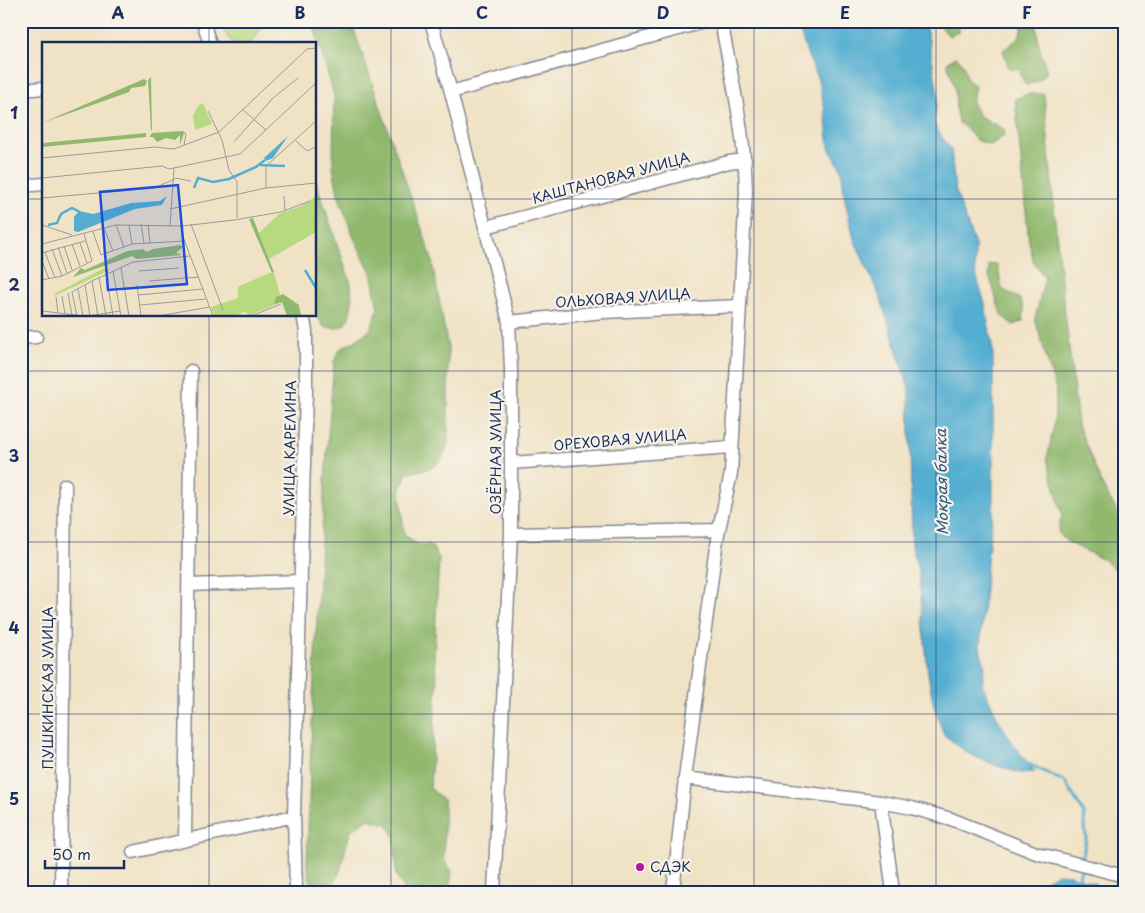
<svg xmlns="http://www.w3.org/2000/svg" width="1145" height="913" font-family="'Playpen Sans',sans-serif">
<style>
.green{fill:#b7d980;stroke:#69846f}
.forest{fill:#91b96e;stroke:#567466}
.water{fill:#53aed1;stroke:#376e98}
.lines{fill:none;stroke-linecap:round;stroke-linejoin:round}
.stream{stroke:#53aed1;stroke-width:3}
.minor-casing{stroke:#868892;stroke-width:15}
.minor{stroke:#fff;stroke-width:12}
.grid{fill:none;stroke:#1b2f5e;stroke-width:1;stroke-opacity:0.55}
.poi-dot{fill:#b5179e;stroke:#f7f3e8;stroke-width:2}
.labels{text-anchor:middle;stroke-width:4.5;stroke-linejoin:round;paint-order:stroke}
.street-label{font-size:14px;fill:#1b2f5e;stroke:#f7f3e8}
.poi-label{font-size:14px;fill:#1b2f5e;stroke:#f7f3e8;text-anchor:start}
.water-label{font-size:15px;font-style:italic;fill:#2c5580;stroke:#f7f3e8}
.inset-river{fill:none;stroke:#53aed1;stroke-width:2.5}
.inset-road{fill:none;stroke:#9b9a9c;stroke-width:1}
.view{fill:#1d4ed8;fill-opacity:0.15;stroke:#1d4ed8;stroke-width:2.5}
.inset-edge{fill:none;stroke:#1b2f5e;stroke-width:2.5}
.neatline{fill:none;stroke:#1b2f5e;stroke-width:2}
.grid-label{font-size:16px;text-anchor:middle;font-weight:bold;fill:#1b2f5e}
</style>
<rect width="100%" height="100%" fill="#f7f3e8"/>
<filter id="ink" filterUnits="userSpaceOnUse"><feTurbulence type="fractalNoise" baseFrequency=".02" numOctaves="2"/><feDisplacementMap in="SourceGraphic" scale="10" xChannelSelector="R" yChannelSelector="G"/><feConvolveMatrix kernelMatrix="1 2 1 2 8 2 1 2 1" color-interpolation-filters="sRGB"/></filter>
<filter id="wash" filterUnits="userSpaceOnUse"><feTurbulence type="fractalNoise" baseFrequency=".0096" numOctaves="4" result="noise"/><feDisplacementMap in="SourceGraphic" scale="20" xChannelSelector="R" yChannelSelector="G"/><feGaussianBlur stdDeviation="1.12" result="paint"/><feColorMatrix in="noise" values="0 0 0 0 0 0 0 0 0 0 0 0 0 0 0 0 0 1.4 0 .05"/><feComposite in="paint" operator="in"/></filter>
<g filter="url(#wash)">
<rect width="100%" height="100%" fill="#f0e2c5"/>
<path class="green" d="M222 21H266L250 44C229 44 228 41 222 21Z"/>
<path class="forest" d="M312 21H351L431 256 448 348V443C440 470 433 468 407 473L400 491 404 534 417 544 431 545 439 558 434 655 437 682 430 788 444 801V860L452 871 450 887 448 892H406L396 875 394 835 387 824 368 819C365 821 353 828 352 830 350 832 350 835 349 837 343 852 343 873 332 885 315 906 308 877 307 864 312 696 320 529 334 361L341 348 355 341 370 330 378 309 371 272 353 236 338 194 333 167 334 95Z
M935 21H959V32L949 36Z
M1020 21H1036L1039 46 1047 72C1041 81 1036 82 1026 85L1022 78 1019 69H1009L1003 50 1019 38 1023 25Z
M957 57 964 66 967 80 975 85 972 102 979 116 1004 129V136L991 145 976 140 967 129 958 122 956 111 955 89 947 62Z
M1029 94H1044L1058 253 1078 425 1102 485 1124 523V584L1119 573 1104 560 1066 541 1058 532 1062 514 1047 459 1054 425 1056 390 1035 319 1045 277 1034 264 1029 242 1015 99Z
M315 179 351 284 352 303 349 317 345 325 336 328 324 327 315 313Z
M997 264 1002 289 1020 299 1024 309 1023 321 1013 325 1002 316 997 302 993 287 989 276V265Z"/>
<path class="water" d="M797 21H924L929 40 938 95 934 123 941 136 951 149 955 189 975 245V271L985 304 993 351V513L988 551 980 649 985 666 982 684 999 721 1016 748 1035 772 1020 773 997 766 969 754 944 735 934 707 928 674 919 576 912 546 909 389 881 300 854 239 845 201 841 169 829 148 825 111 820 85 805 48Z
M1056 874 1070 875 1096 884V892H1044L1046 880Z"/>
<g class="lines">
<path class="stream" d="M1027 763 1065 782 1084 813 1086 838 1082 862
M1078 881 1081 868"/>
</g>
</g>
<g filter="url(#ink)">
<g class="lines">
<g class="minor-casing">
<path id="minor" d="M203 21 210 44
M431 21 451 92 509 322 511 369V534L494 892
M21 90 44 88
M451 92 707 21
M21 186 44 184
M486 227 729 162 745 160
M509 322 603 312 740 306
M21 338 36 337
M511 463 732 447
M511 534 719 530
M188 585 301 581
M685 778 881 802 912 808 951 819 1036 853 1124 876
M881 802 893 892
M185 840 191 371
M133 852 294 816
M61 892 65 485
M296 892 294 816 306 392V331L303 315
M673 892 685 778 717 539 731 473 746 192C745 133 732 79 721 21"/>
</g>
<use href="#minor" class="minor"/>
</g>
</g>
<path class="grid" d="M209 21V44M391 21V892M572 21V892M754 21V892M936 21V892M21 199H44M315 199H1124M209 315V892M21 371H1124M21 542H1124M21 714H1124"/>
<circle class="poi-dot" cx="640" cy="867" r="5"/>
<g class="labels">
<g class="street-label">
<text transform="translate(611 178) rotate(-15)" y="5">КАШТАНОВАЯ УЛИЦА</text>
<text transform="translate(623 298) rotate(-4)" y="5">ОЛЬХОВАЯ УЛИЦА</text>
<text transform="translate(620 440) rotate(-5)" y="5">ОРЕХОВАЯ УЛИЦА</text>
<text transform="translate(290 448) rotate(-89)" y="5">УЛИЦА КАРЕЛИНА</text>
<text transform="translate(496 452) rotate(-90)" y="5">ОЗЁРНАЯ УЛИЦА</text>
<text transform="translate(48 688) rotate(-90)" y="5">ПУШКИНСКАЯ УЛИЦА</text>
</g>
<g class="poi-label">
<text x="650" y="872">СДЭК</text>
</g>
<g class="water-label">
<text transform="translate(942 482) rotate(-91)" y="5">Мокрая балка</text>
</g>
</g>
<g transform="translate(42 42)">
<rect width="274" height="274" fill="#f0e2c5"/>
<path d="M161 61 170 82 153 88 151 74 156 64ZM274 154V190L227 217 217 191 237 172 259 164ZM62 226 68 228 12 254 14 251ZM227 231H232L240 260 206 274 204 269 193 274H172L169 265 196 256V245Z" fill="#b7d980"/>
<path d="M109 35 110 88 109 89 106 38ZM102 37 105 39 103 44 89 46 87 50 0 81ZM139 89 142 91 138 103V93L133 98 124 96 115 100 111 95H107L110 91ZM104 91V95L0 105V101ZM211 176 232 230 230 231 207 177ZM138 203 141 205 134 211 140 213 95 217 90 214 31 235 39 226 43 228 85 209 101 207 105 210 111 207ZM241 252 257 263 259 274H245L240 260 232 262 234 255Z" fill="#91b96e"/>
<path d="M246 94 231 116 224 119 222 116ZM125 154 120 163 93 167 36 190 32 189V175L37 169 51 172 89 161 118 159Z" fill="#53aed1"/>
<path class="inset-river" d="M218 123 243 124M152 146 156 136 171 140 187 137 214 125 223 118M6 183 15 181 19 172 30 166 38 170M263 228 274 246"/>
<path class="inset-road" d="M200 67 224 88M166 69 180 98 187 128 195 140V176M140 89 144 92 142 103M254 99 265 109 274 105M192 100 231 56 256 36M0 116 113 105 132 107 161 96 177 90 265 7 274 6M0 136 120 124 127 127 198 112 274 41M133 136 149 139M224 146V124L274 79M242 154 243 169M0 156 112 146 133 137M128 167 224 146 274 141M99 182 102 201M149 182 181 268M0 183 30 193M74 183 82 205M87 183 90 202M106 183 108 201M128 184 132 126M140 184V192L171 274M62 186 71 209M51 190 59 213 90 202 143 199M38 201 45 221M0 202 74 183 140 184 192 178 239 170 268 159M30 202 38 224M22 204 30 228M16 205 25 231M10 207 20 234M3 210 13 236M0 211 43 199M0 219 7 237M79 226 87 274M71 229 79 274M97 229 137 226M64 232 71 274M57 235 64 274M0 238 20 234 50 219 42 192M50 239 56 274M107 239 157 235M43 243 48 274M95 243 99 274M36 247 41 274M26 251 30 273M96 253 161 247M20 254 23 272M14 255 16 271M98 263 164 257M0 269 34 273M35 274 30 250 50 239 91 220 148 214M46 274 78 269M116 274 168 265M209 274 239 262"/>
<path class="view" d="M136 143 145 242 66 248 58 150Z"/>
<rect width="274" height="274" class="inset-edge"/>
</g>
<rect width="1145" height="913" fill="none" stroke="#f7f3e8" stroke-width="55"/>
<path d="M45 860v8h79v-8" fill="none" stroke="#1b2f5e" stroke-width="2.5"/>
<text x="52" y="860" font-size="15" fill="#1b2f5e" stroke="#f7f3e8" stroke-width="4" paint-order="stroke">50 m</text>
<rect x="28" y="28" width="1090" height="858" class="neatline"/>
<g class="grid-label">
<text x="118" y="19">A</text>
<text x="300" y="19">B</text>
<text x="482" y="19">C</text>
<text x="663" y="19">D</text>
<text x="845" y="19">E</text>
<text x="1027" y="19">F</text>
<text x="14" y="119">1</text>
<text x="14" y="291">2</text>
<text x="14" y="462">3</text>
<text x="14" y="634">4</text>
<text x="14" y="805">5</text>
</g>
</svg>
